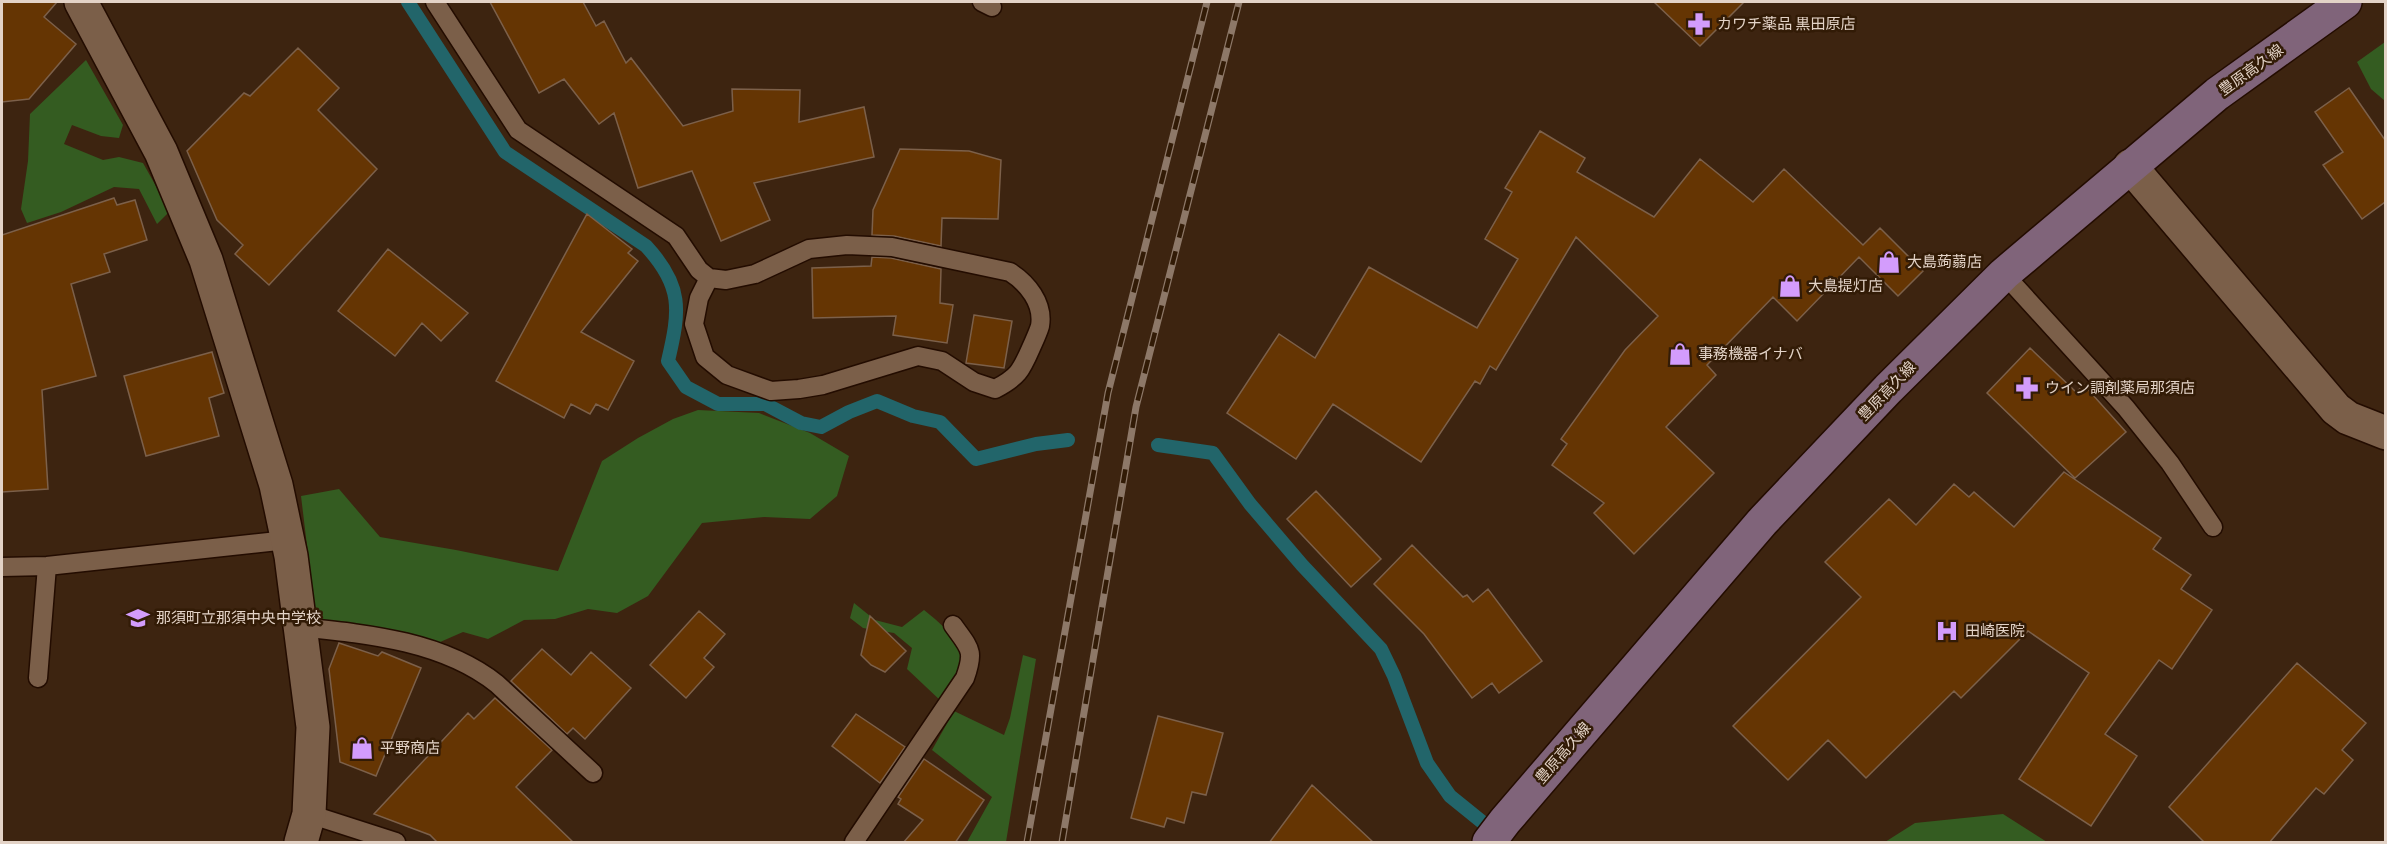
<svg xmlns="http://www.w3.org/2000/svg" width="2387" height="844" font-family="'Roboto Condensed','Noto Sans JP',sans-serif">
<style>
.green{fill:#345c21}
.lines{fill:none;stroke-linecap:round;stroke-linejoin:round}
.stream{stroke:#22656a;stroke-width:14}
.building{fill:#653503;stroke:#7c604a;stroke-width:1.5}
.service-casing{stroke:#230c00;stroke-width:21}
.minor-casing{stroke:#230c00;stroke-width:36}
.secondary-casing{stroke:#230c00;stroke-width:36}
.service{stroke:#7b5f49;stroke-width:18}
.minor{stroke:#7b5f49;stroke-width:33}
.secondary{stroke:#80647a;stroke-width:33}
.rail-casing{stroke:#8d7868;stroke-width:7}
.rail{stroke:#321b06;stroke-width:4.5;stroke-dasharray:14;stroke-linecap:butt}
.labels{text-anchor:middle;stroke-width:5;stroke-linejoin:round;paint-order:stroke}
.poi-label{font-size:15px;fill:#e3d3c7;stroke:#321b06;text-anchor:start}
.street-label{font-size:15px;fill:#e3d3c7;stroke:#321b06}
</style>
<rect width="100%" height="100%" fill="#3d2410"/>
<path class="green" d="M2385 42V101L2371 89 2357 62Z
M86 60 123 125 119 138 101 136 72 125 64 144 103 160 119 157 143 163 170 211 157 224 139 189 114 187 61 212 27 223 21 209 28 161 30 114Z
M698 410 759 413 810 433 849 456 837 496 810 519 764 517 702 523 648 596 617 613 588 609 555 619 524 620 488 639 463 632 431 646 316 620 301 496 339 489 380 537 456 550 558 571 602 461 638 438 673 419Z
M854 603 875 620 902 627 924 610C940 623 969 645 962 670 959 681 948 693 942 702L907 669 912 648 894 633 863 628 850 618Z
M1023 655 1036 659 1006 842H967L992 797 932 750 954 711 1004 735 1010 718Z
M2003 814 2047 842H1885L1915 823Z"/>
<g class="lines">
<path class="stream" d="M408 2 505 152 646 246C683 286 680 310 668 361L686 387 718 404H765L801 423 821 427 849 412 877 401 913 416 940 422 976 459 1036 444 1068 440
M1158 445 1213 453 1250 504 1302 565 1381 649 1394 676 1427 763 1450 796 1497 834"/>
</g>
<path class="building" d="M2 2H57L44 17 76 44 29 99 2 102Z
M490 2H583L596 26 604 21 626 63 631 58 683 126 733 111 732 89 800 90 799 122 864 107 874 157 754 183 770 220 721 241 692 171 638 188 614 113 599 124 564 79 539 93Z
M1654 2H1744L1700 46Z
M298 48 339 88 318 110 377 169 269 285 235 254 243 245 217 220 187 151 244 93 250 96Z
M2349 88 2385 140V202L2362 219 2323 165 2343 152 2315 112Z
M1540 131 1585 158 1577 172 1654 217 1700 159 1753 202 1784 169 1863 245 1880 228 1923 271 1898 296 1859 257 1797 321 1773 297 1707 365 1716 375 1666 427 1714 473 1634 554 1594 513 1604 503 1552 465 1567 444 1561 439 1625 350 1658 316 1576 237 1496 370 1490 366 1480 384 1475 381 1421 462 1333 404 1296 459 1227 413 1279 334 1315 358 1369 267 1477 328 1518 259 1485 239 1512 192 1505 188Z
M900 149 969 151 1001 160 998 219 942 218 941 246 894 236 872 235 873 210Z
M114 198 117 205 135 200 147 240 104 254 110 272 71 284 96 376 42 390 48 489 2 492V235Z
M587 214 632 249 628 253 638 261 581 332 634 361 608 410 596 404 590 414 571 404 564 418 496 381Z
M388 249 468 313 441 341 422 323 395 356 338 311Z
M872 257 891 258 941 269 940 303 953 305 947 343 893 335 896 316 813 318 812 268 871 266Z
M974 315 1012 321 1004 368 966 363Z
M2030 348 2076 392 2084 385 2126 432 2075 478 1987 393Z
M212 352 224 393 209 398 219 436 146 456 124 376Z
M2064 472 2161 538 2153 549 2191 575 2181 589 2212 610 2172 669 2159 660 2105 734 2137 756 2091 826 2019 779 2089 673 2028 631 1961 698 1954 691 1866 778 1828 740 1788 780 1733 726 1861 597 1825 562 1889 499 1916 525 1954 484 1969 497 1974 492 2014 527Z
M1316 491 1381 559 1351 587 1287 519Z
M1412 545 1463 597 1467 595 1473 602 1488 589 1542 661 1499 693 1492 683 1472 698 1424 634 1374 584Z
M699 611 725 634 704 658 714 667 686 698 650 665Z
M870 616 906 651 885 672 871 665 861 655Z
M339 643 378 656 382 652 421 668 376 776 340 762 329 669Z
M542 649 571 675 591 652 631 688 585 739 573 728 567 734 511 681Z
M2297 663 2366 723 2342 750 2353 760 2324 794 2316 788 2269 843H2205L2169 807Z
M495 698 552 750 516 787 574 843H438L430 835 374 814 468 713 474 719Z
M856 714 905 747 880 783 832 746Z
M1158 716 1223 733 1206 795 1192 792 1184 823 1167 818 1164 827 1131 818Z
M924 759 984 800 955 843H903L923 820 898 804 901 799 898 797Z
M1312 785 1374 843H1269Z"/>
<g class="lines">
<g class="service-casing">
<path id="service" d="M435 2 518 130 676 236 699 270 709 278 726 280 755 274 809 249 847 245 892 247 1010 272C1027 283 1044 303 1040 326 1038 333 1034 341 1031 348 1021 371 1018 377 995 389L974 382 942 361 918 356 823 385 799 389 771 391 727 375 705 357 694 324 699 298 709 278
M982 2 992 7
M2004 274 2126 408 2170 463 2213 527
M2 567 47 566 287 540
M300 627C367 634 443 641 497 684L593 773
M38 678 47 566
M309 814 396 842
M854 842 965 678C975 650 970 649 953 625"/>
</g>
<g class="minor-casing">
<path id="minor" d="M81 2 161 152 206 260 276 485 291 556 313 727 309 814 301 842
M2130 166 2336 409 2348 418 2386 433"/>
</g>
<g class="secondary-casing">
<path id="secondary" d="M1489 842 1505 821 1762 522 1888 389 2004 274 2217 94 2345 2"/>
</g>
<use href="#service" class="service"/>
<use href="#minor" class="minor"/>
<use href="#secondary" class="secondary"/>
<g class="rail-casing">
<path id="rail" d="M1027 842 1108 393 1207 2
M1062 842 1136 407 1239 2"/>
</g>
<use href="#rail" class="rail"/>
</g>
<defs>
<g id="pharmacy-bare" transform="scale(1.8)"><path d="M-2-6h4v4h4v4h-4v4h-4v-4h-4v-4h4Z" fill="#d39cfc" stroke="#321b06" stroke-width="2.5" paint-order="stroke"/></g>
<g id="shop-bare" transform="scale(1.8)"><path d="M-5-2.5h2.3a2.7 3.5 0 0 1 5.4 0H5L5.5 6h-11ZM-1.5-2.5h3a1.5 2.3 0 0 0-3 0Z" fill="#d39cfc" stroke="#321b06" stroke-width="2.5" paint-order="stroke"/></g>
<g id="school-bare" transform="scale(1.8)"><path d="M0-5L7-2L0 1L-7-2ZM-4 1L0 2.5L4 1V4Q0 6-4 4Z" fill="#d39cfc" stroke="#321b06" stroke-width="2.5" paint-order="stroke"/></g>
<g id="hospital-bare" transform="scale(1.8)"><path d="M-5-5h3v3.5h4V-5h3V5h-3V1.5h-4V5h-3Z" fill="#d39cfc" stroke="#321b06" stroke-width="2.5" paint-order="stroke"/></g>
</defs>
<g fill-rule="evenodd">
<use href="#pharmacy-bare" x="1699" y="24"/>
<use href="#shop-bare" x="1889" y="262"/>
<use href="#shop-bare" x="1790" y="286"/>
<use href="#shop-bare" x="1680" y="354"/>
<use href="#pharmacy-bare" x="2027" y="388"/>
<use href="#school-bare" x="138" y="618"/>
<use href="#hospital-bare" x="1947" y="631"/>
<use href="#shop-bare" x="362" y="748"/>
</g>
<g class="labels">
<g class="poi-label">
<text x="1717" y="29">カワチ薬品 黒田原店</text>
<text x="1907" y="267">大島蒟蒻店</text>
<text x="1808" y="291">大島提灯店</text>
<text x="1698" y="359">事務機器イナバ</text>
<text x="2045" y="393">ウイン調剤薬局那須店</text>
<text x="156" y="623">那須町立那須中央中学校</text>
<text x="1965" y="636">田崎医院</text>
<text x="380" y="753">平野商店</text>
</g>
<g class="street-label">
<text transform="translate(2251 70) rotate(-36)" y="5">豊原高久線</text>
<text transform="translate(1887 391) rotate(-46)" y="5">豊原高久線</text>
<text transform="translate(1563 753) rotate(-49)" y="5">豊原高久線</text>
</g>
</g>
<rect width="2387" height="844" fill="none" stroke="#e3d3c7" stroke-width="6"/>
</svg>
